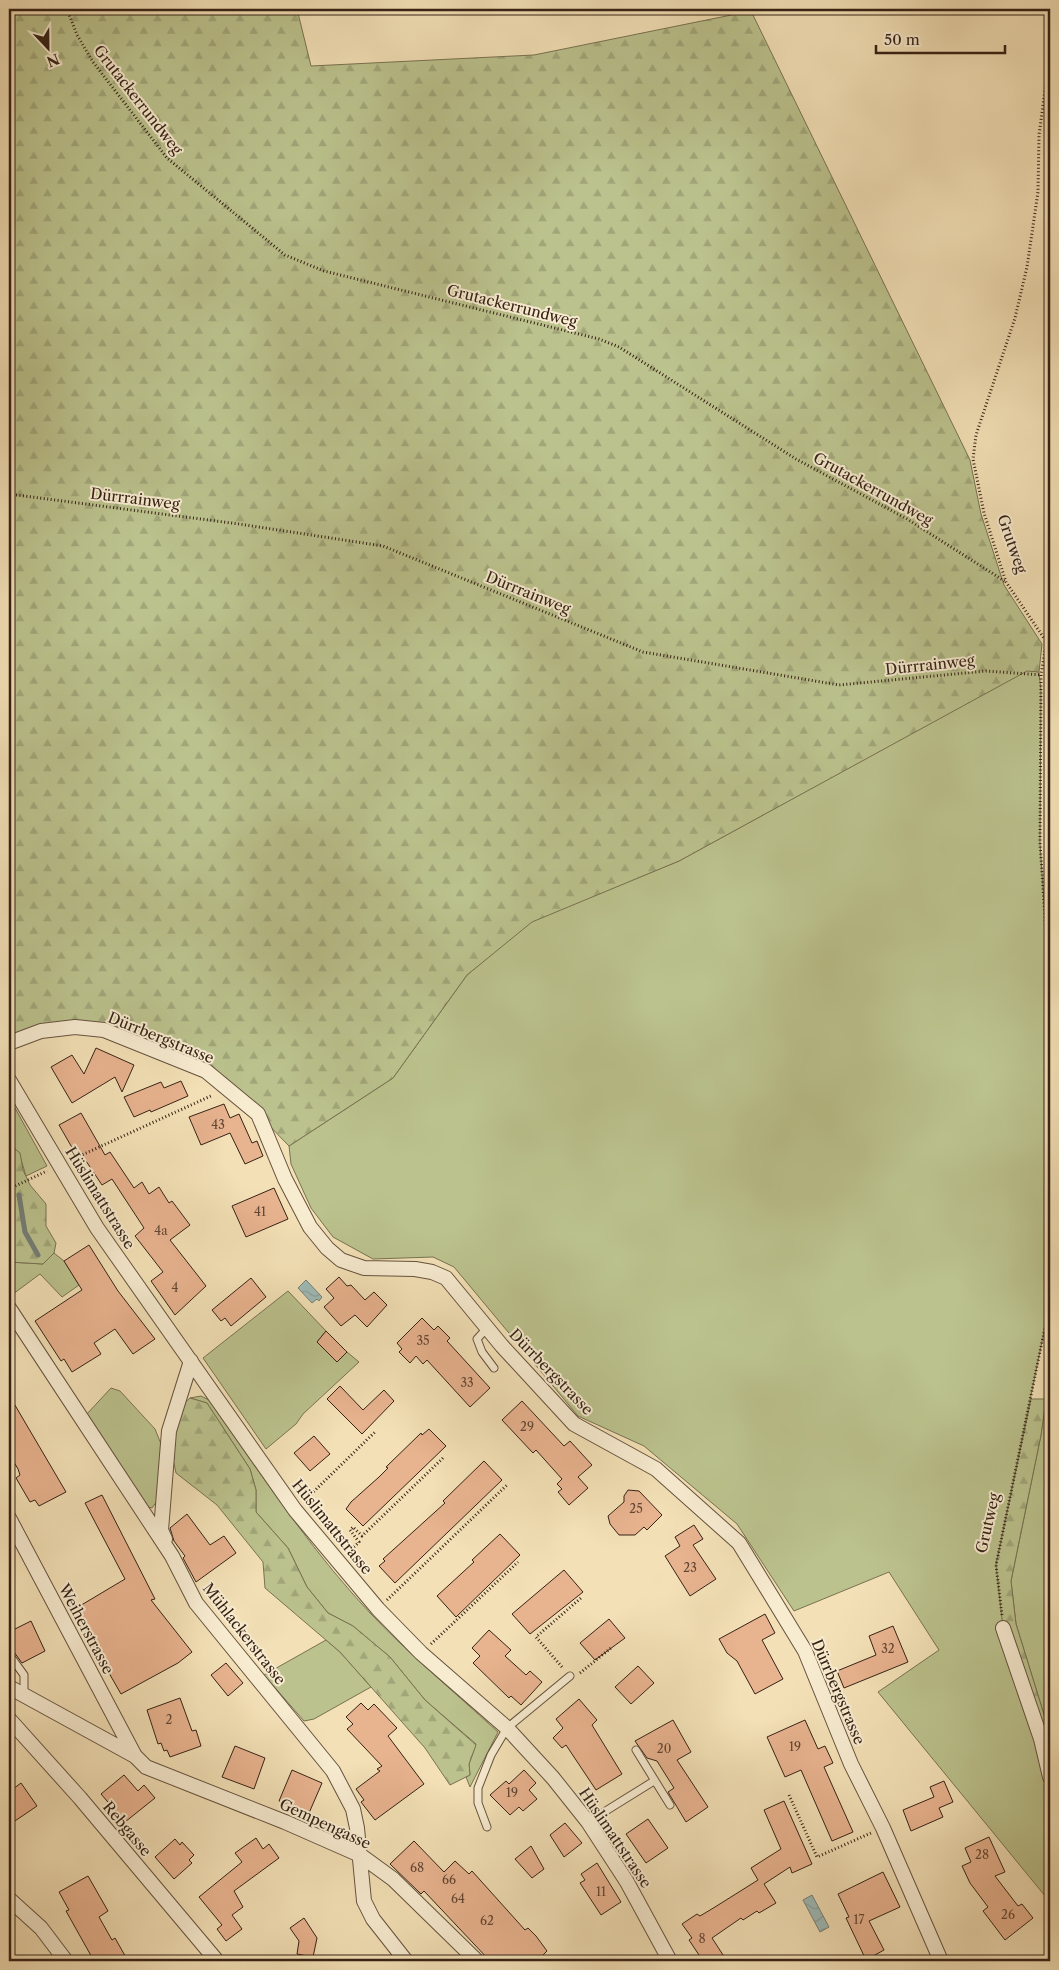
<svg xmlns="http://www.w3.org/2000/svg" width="1059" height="1970" font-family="'Libre Caslon Text',serif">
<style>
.grass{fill:#bbc28d;stroke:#787252}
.forest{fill:url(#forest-firs);stroke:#787252}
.water{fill:url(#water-waves);stroke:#747e77}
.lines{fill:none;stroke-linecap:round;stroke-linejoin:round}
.stream{stroke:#747e77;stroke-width:5}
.building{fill:#e8b38f;stroke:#362216}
.service-casing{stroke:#65523e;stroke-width:9}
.minor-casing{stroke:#65523e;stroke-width:16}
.path{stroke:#362216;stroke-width:3;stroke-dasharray:1 2.5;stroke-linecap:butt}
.service{stroke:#f7ebd0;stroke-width:7}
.minor{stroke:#f7ebd0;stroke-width:14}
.labels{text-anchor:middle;stroke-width:4;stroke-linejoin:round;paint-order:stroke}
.number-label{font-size:12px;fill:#624634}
.street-label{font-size:15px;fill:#362216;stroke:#f7ebd0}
</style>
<defs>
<pattern id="forest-firs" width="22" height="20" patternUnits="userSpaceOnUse" patternTransform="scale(1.25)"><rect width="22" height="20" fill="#bbc28d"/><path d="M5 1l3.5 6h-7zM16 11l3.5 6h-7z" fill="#a1a679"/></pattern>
<pattern id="water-waves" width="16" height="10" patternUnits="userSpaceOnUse" patternTransform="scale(1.25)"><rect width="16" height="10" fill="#9ebbb7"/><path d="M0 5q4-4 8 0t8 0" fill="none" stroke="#89a09d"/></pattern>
</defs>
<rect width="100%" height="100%" fill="#f3e0b6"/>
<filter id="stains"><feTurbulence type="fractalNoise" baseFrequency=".004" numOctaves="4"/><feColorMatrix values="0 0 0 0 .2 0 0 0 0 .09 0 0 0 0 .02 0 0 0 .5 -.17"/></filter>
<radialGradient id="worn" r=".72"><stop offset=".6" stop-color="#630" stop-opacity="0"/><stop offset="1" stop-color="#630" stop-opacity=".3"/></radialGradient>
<path class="grass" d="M1027 670 1039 672 1041 691 1040 843 1050 992V1303L996 1565 1050 1777V1902L878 1692 939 1650 889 1572 794 1611 737 1524 644 1446 578 1416 454 1267 433 1257 373 1259 333 1237 311 1208 291 1164 289 1146 393 1078 467 975 532 921 679 861Z
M9 1097 47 1166 26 1176 19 1153 9 1144Z
M54 1253 64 1261 79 1285 62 1297 40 1274 9 1297V1262L43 1264Z
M288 1291 326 1331 317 1342 337 1362 347 1352 359 1362 303 1414 296 1424 266 1449 203 1358Z
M1050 1363V1734L1016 1624 1011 1581 1041 1435Z
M111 1388 120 1391 155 1429 161 1444 157 1501 152 1508 145 1506 86 1415Z
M201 1396 209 1400C255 1465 299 1533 352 1593 396 1644 449 1687 498 1732L470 1787 466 1777 470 1775 469 1764 476 1744 425 1700 390 1657 353 1626 328 1613 307 1587 288 1548 256 1512V1490L250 1469 207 1403 190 1398Z
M326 1640 340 1652 371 1687 314 1719 304 1721 264 1675Z"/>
<path class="forest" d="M9 9H297L311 66 534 55 751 11 970 460 981 514 1004 585 1042 644 1039 672 1027 671 679 861 532 922 467 975 393 1078 289 1146 258 1114 206 1071 75 1027 9 1043Z
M9 1144 20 1153 23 1170 30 1185 46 1204V1226L56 1243 54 1253 43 1264 9 1262Z
M190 1398 207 1403 250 1469 256 1490V1512L288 1548 307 1587 328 1613 353 1626 390 1657 425 1700 476 1745 469 1764 470 1775 450 1785 425 1748 340 1652 265 1588 263 1562 217 1505 176 1473 173 1459V1438L182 1405Z
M1031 1399H1046L1041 1435 1011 1581 1016 1624 1050 1734V1777L1003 1628 996 1565Z"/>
<path class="water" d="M306 1280 322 1297 319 1301 317 1299 312 1303 298 1288Z
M812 1895 829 1927 820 1932 803 1900Z"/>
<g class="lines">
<path class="stream" d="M9 1179 10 1180
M19 1195 25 1232 38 1255"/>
</g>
<path class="building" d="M96 1048 134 1065 122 1092 115 1077 72 1103 51 1067 72 1055 84 1074Z
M181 1081 188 1096 151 1112 150 1110 134 1117 124 1097 161 1082 164 1088Z
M224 1104 230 1118 239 1114 252 1143 257 1141 263 1156 245 1164 230 1133 201 1145 189 1117Z
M81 1113 105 1155 110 1152 134 1188 142 1182 149 1194 159 1187 169 1203 172 1201 190 1225 170 1240 206 1286 175 1315 151 1281 163 1272 135 1236 144 1228 112 1179 102 1185 78 1149 74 1151 59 1125Z
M274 1188 288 1219 246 1237 232 1206Z
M89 1245 118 1291 155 1339 133 1354 115 1329 94 1343 101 1354 72 1372 64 1359 61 1361 35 1321 82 1290 64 1261Z
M339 1277 347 1286 351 1285 365 1300 374 1292 387 1305 367 1327 355 1315 341 1326 324 1307 334 1298 326 1289Z
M251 1278 266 1297 231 1326 225 1318 221 1321 212 1310Z
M422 1318 434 1330 438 1326 450 1338 447 1341 490 1388 470 1407 427 1360 423 1364 416 1356 410 1363 399 1352 402 1349 397 1343Z
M326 1331 347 1352 337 1362 317 1342Z
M340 1386 363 1410 384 1390 394 1401 362 1434 327 1399Z
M9 1395 66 1492 39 1506 35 1500 30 1502 16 1478 20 1475 18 1469 9 1454Z
M522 1401 564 1446 570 1441 592 1465 578 1477 588 1488 569 1505 558 1492 562 1489 557 1484 562 1479 536 1450 533 1453 502 1420Z
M429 1429 446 1446 363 1526 346 1509 351 1502 379 1477 388 1468 386 1467 421 1433 422 1435Z
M314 1436 330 1454 310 1471 294 1453Z
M484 1461 502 1480 395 1583 379 1566 385 1561 383 1559 435 1512 445 1503 443 1501Z
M628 1490 639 1491 662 1515 647 1530 644 1527 635 1535H619L610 1524 608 1516 624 1502V1496Z
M102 1495 155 1599 151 1600 192 1652 178 1663 121 1694 73 1610 125 1579 85 1503Z
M187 1514 210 1545 224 1536 236 1553 196 1582 183 1558 185 1556 174 1541 170 1528Z
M694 1525 703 1539 693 1545 716 1579 690 1596 665 1556 680 1546 675 1537Z
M500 1534 520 1555 456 1617 437 1596 474 1562 472 1560Z
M564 1570 583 1592 530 1634 512 1614Z
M765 1614 775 1633 762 1640 783 1679 755 1694 737 1661 727 1653 719 1639Z
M609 1619 625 1638 595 1660 580 1643Z
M31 1621 45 1651 22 1663 14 1652H9V1632Z
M893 1626 908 1662 844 1688 837 1671 876 1655 869 1636Z
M489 1630 511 1650 505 1656 526 1675 530 1671 542 1682 521 1705 511 1696 509 1698 473 1663 480 1656 472 1648Z
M226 1663 243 1683 228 1696 211 1675Z
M638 1666 654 1683 631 1704 615 1687Z
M180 1698 192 1731 196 1730 201 1746 170 1757 167 1750 164 1751 161 1743 158 1744 147 1710Z
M579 1699 597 1720 592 1725 622 1774 596 1790 566 1745 562 1748 553 1738 563 1728 556 1719Z
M361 1703 368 1710 374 1704 397 1728 388 1736 424 1784 375 1820 361 1802 364 1800 356 1789 380 1771 377 1769 382 1766 347 1729 353 1724 346 1717Z
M673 1720 691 1752 677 1760 708 1807 686 1822 668 1792 674 1788 657 1761 647 1758 635 1741Z
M805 1720 818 1749 825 1746 833 1763 824 1767 853 1832 832 1841 801 1770 785 1777 767 1737Z
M235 1746 265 1758 254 1789 222 1777Z
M292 1770 322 1783 309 1813 279 1801Z
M524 1770 536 1783 529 1790 537 1799 523 1811 519 1807 510 1815 490 1795 506 1781 509 1784Z
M124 1775 138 1791 144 1785 155 1798 125 1822 101 1794Z
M944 1781 953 1802 939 1808 943 1817 911 1831 903 1810 934 1797 930 1787Z
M21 1783 37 1806 9 1825V1792Z
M784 1801 812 1864 792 1873 790 1867 764 1884 776 1903 759 1913 757 1911 743 1920 741 1918 712 1938 727 1961H703L689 1940 692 1938 682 1924 697 1914 700 1916 715 1907 758 1880 751 1868 781 1849 764 1810Z
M648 1819 668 1848 646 1863 626 1834Z
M565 1823 582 1843 564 1857 550 1835Z
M989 1837 1005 1872 995 1876 1018 1906 1022 1904 1033 1918 1005 1940 983 1911 988 1907 970 1883 962 1866 971 1862 965 1848Z
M256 1838 263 1849 269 1844 279 1858 234 1891 243 1907 232 1915 242 1929 226 1941 217 1929 222 1925 199 1897 242 1862 235 1853Z
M175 1839 180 1845 182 1842 194 1855 189 1860 192 1863 174 1879 155 1857Z
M414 1841 444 1872 455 1861 469 1874 472 1871 525 1930 528 1928 536 1936 547 1951 543 1955 547 1961H490L424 1891 421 1894 390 1864Z
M531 1846 544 1869 532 1878 515 1859Z
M597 1863 621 1902 601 1915 580 1883 585 1880 581 1874Z
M883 1872 900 1907 869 1921 884 1950 866 1960 846 1918 849 1917 838 1894Z
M88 1876 108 1911 99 1917 112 1940 115 1938 128 1961H94L66 1911 69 1910 59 1892Z
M304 1918 317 1938 313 1957 297 1954 299 1941 290 1928Z"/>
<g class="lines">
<g class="service-casing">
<path id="service" d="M487 1328 477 1339 482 1352 494 1368
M11 1657 24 1675V1695
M636 1750 670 1805
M588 1822 654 1781
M487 1827 478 1803V1788L491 1755 507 1728 570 1676"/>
</g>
<g class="minor-casing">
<path id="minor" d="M9 1043 41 1031 75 1027 104 1030 206 1071 258 1114 285 1179 310 1227 327 1248 341 1260 364 1268 415 1269 432 1272 446 1278 502 1346 574 1424 656 1469 739 1543 805 1651 851 1764 883 1828 941 1961
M9 1080 97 1228 295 1510 378 1609 421 1653 507 1728 553 1778 588 1822 627 1882 670 1961
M9 1308 172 1556 196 1603 333 1771 353 1809 357 1828 364 1901 373 1919 406 1961
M9 1518 135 1756 146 1767 285 1822 360 1855 393 1879 477 1961
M165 1539 161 1530 169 1431 191 1361
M1003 1628 1041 1739 1050 1777
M9 1687 135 1756
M9 1719 80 1798 217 1961
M9 1899 41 1928 66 1961"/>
</g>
<path class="path" d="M67 9 77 35 93 62 167 158 285 255 324 271 599 339 619 347 796 459 907 519 1006 582
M1050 53 1039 135 1038 192 1027 267 1015 318 976 435 973 459 984 513 1006 582 1050 647
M9 494 239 524 383 546 643 652 839 685 986 671 1041 675
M1046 644 1041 675 1040 843 1050 992
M73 1159 213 1095
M9 1189 47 1171
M306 1499 376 1431
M349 1552 359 1542 350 1530 353 1527 362 1536 443 1458
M387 1600 507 1485
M1002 1615 996 1565 1050 1303
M431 1644 518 1562
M562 1667 536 1637 582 1597
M580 1673 611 1648
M789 1795 817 1857 871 1833"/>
<use href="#service" class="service"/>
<use href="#minor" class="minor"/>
</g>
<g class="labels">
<g class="number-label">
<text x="218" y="1129">43</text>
<text x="260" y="1216">41</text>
<text x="161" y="1235">4a</text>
<text x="175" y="1292">4</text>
<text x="423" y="1345">35</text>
<text x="467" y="1387">33</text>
<text x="527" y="1431">29</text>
<text x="636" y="1513">25</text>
<text x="690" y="1572">23</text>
<text x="888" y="1653">32</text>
<text x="169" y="1724">2</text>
<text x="795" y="1751">19</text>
<text x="664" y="1753">20</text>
<text x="512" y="1797">19</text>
<text x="982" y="1859">28</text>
<text x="417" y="1872">68</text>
<text x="449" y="1884">66</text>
<text x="601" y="1896">11</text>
<text x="458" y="1903">64</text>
<text x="1008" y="1919">26</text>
<text x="859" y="1924">17</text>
<text x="487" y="1925">62</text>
<text x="702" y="1943">8</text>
</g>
<g class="street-label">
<text transform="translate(138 100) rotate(52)" y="5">Grutackerrundweg</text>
<text transform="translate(512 306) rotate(14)" y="5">Grutackerrundweg</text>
<text transform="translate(873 489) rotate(29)" y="5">Grutackerrundweg</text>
<text transform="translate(135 499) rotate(7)" y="5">Dürrrainweg</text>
<text transform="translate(1012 544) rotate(71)" y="5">Grutweg</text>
<text transform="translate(528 593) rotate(22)" y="5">Dürrrainweg</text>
<text transform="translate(930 665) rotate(-6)" y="5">Dürrrainweg</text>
<text transform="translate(161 1038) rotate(22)" y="5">Dürrbergstrasse</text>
<text transform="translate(100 1198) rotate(58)" y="5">Hüslimattstrasse</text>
<text transform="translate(551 1372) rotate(46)" y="5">Dürrbergstrasse</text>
<text transform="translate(988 1523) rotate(-77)" y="5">Grutweg</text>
<text transform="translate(332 1527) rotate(51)" y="5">Hüslimattstrasse</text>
<text transform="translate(86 1629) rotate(62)" y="5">Weiherstrasse</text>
<text transform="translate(244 1634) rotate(52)" y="5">Mühlackerstrasse</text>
<text transform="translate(838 1692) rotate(67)" y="5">Dürrbergstrasse</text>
<text transform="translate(325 1824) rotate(25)" y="5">Gempengasse</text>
<text transform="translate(127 1829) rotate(50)" y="5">Rebgasse</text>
<text transform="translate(615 1838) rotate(56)" y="5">Hüslimattstrasse</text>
</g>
</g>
<rect width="1059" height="1970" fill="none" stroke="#f3e0b6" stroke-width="30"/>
<rect x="10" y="10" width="1039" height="1950" fill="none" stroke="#362216" stroke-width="2.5"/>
<rect x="15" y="15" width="1029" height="1940" fill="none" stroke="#362216"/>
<g transform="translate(48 48) rotate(158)" stroke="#f7ebd0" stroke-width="4" paint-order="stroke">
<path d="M0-4L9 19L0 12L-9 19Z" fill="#362216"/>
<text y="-8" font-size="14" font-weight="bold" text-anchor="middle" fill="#362216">N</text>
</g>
<path d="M876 45v8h129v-8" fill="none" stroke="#362216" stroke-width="2.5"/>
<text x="884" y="45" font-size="15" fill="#362216" stroke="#f7ebd0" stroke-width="4" paint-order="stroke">50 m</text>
<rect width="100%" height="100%" filter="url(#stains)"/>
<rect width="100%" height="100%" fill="url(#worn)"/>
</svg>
